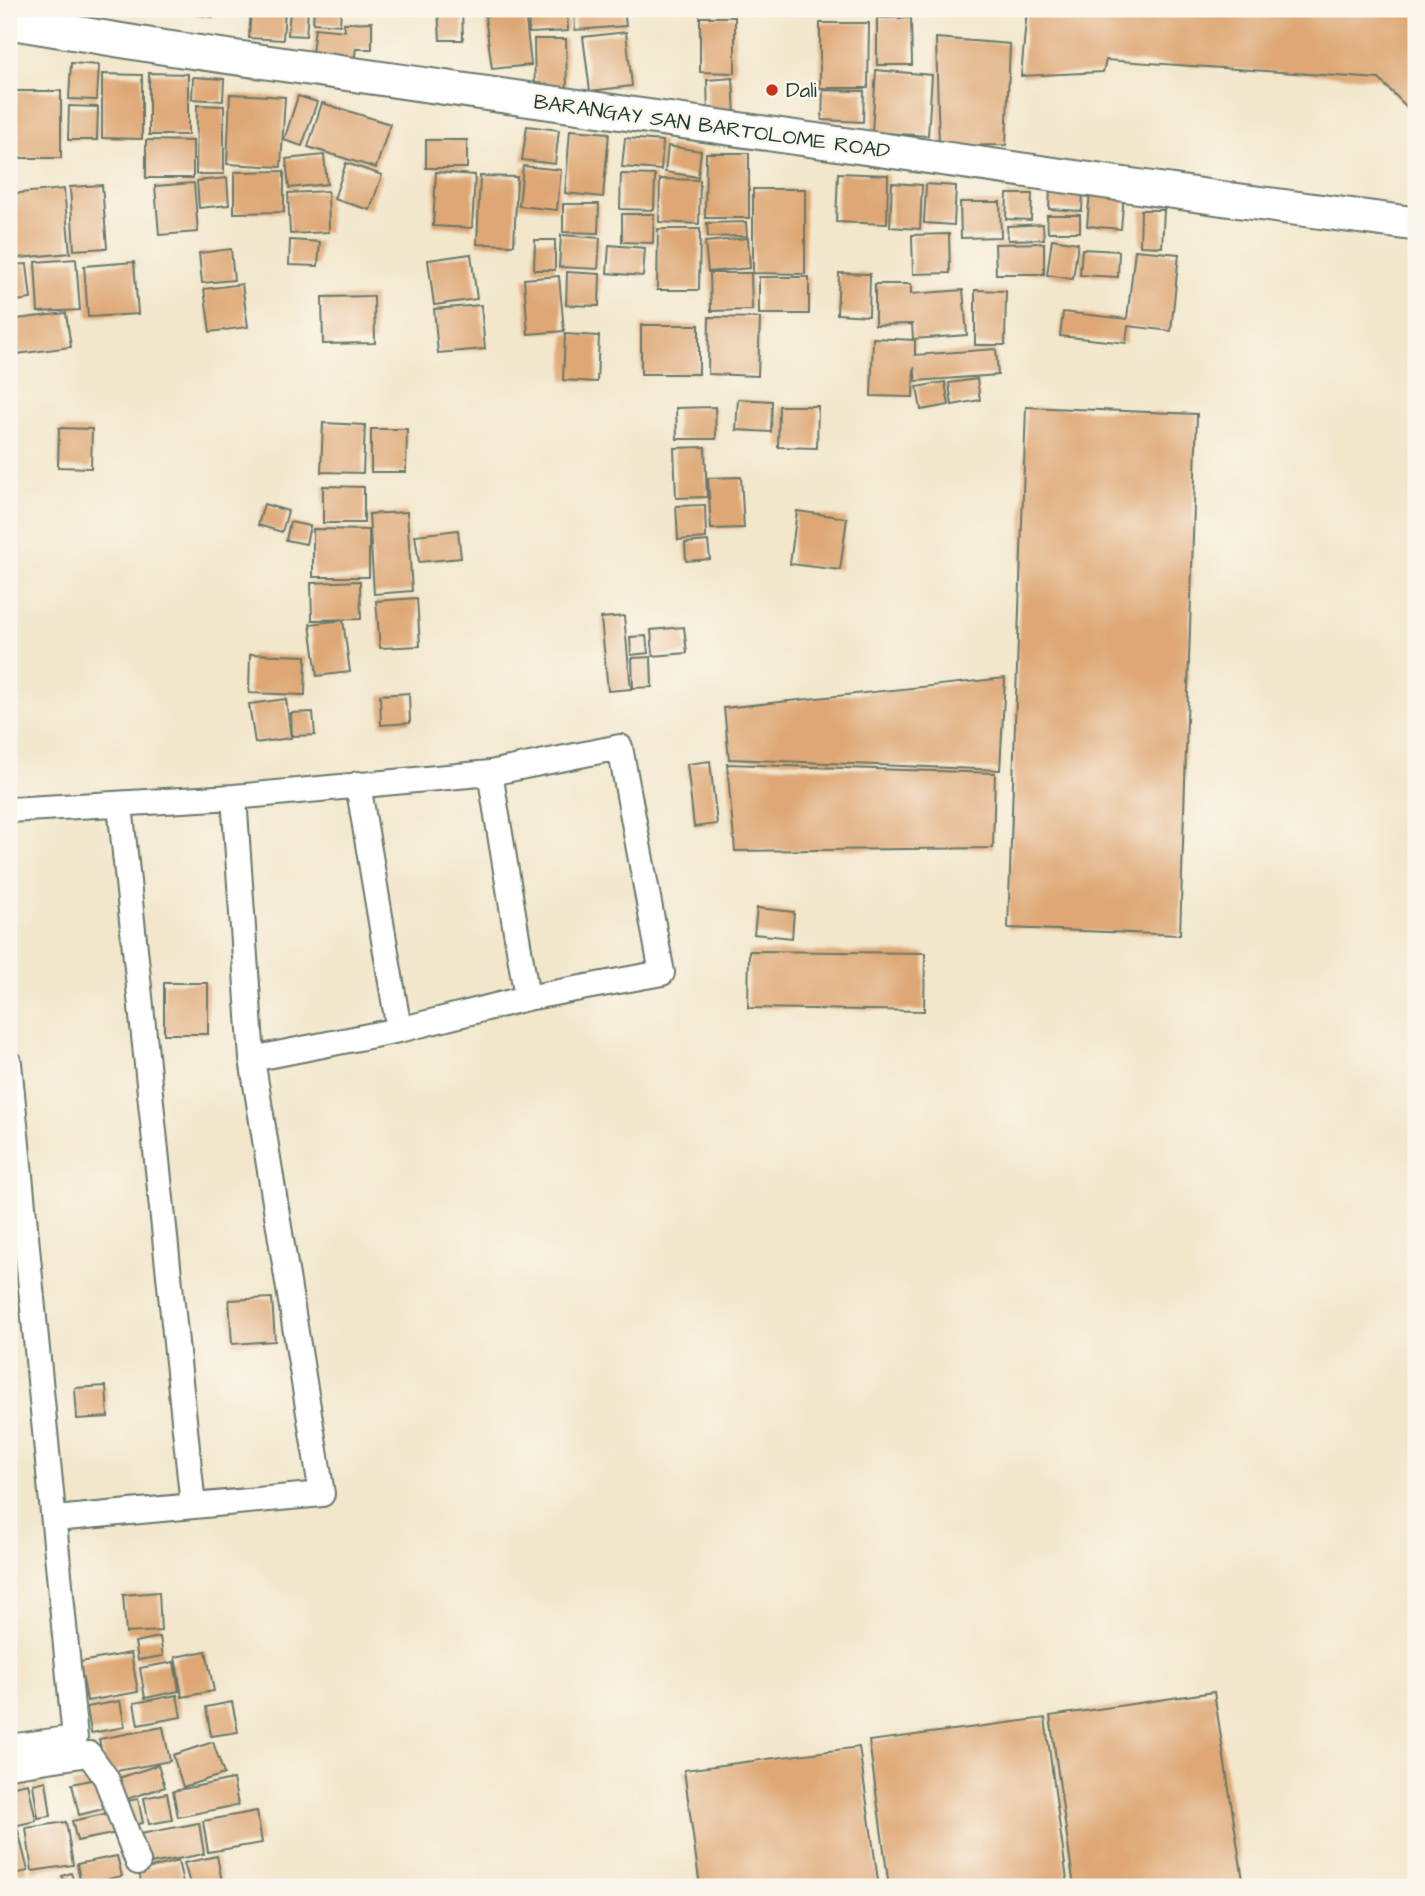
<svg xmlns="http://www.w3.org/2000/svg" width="1425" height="1896" font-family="'Architects Daughter',sans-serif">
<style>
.building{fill:#dea774}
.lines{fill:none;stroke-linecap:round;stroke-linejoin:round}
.street-casing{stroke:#697869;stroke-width:28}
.secondary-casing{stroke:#697869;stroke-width:37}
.street{stroke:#fff;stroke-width:24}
.secondary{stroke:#fff;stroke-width:33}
.poi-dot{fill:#c8321e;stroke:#fbf7ec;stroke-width:2.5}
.labels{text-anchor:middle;stroke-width:5;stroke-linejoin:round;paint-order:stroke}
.poi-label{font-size:21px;fill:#1f3d34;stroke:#fbf7ec;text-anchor:start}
.street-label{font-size:21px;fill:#1f3d34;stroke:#fbf7ec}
</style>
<rect width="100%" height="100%" fill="#fbf7ec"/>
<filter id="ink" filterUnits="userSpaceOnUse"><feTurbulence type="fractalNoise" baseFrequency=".0143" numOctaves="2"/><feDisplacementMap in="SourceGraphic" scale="14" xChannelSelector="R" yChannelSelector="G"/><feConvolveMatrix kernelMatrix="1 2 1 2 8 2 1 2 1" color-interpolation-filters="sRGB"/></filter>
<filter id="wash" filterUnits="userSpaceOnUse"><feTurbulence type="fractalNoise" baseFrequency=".00686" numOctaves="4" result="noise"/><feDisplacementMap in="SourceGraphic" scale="28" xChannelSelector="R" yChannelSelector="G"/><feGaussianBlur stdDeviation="1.57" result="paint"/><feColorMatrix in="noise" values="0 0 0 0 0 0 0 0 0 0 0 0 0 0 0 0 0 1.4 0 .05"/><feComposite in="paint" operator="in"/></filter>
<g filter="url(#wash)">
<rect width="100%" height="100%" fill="#f2e6cb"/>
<g id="blocks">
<path class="building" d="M162 9H214L213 17Z
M251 9H285L283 40 249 38Z
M290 9H308L306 36 288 35Z
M314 9H341L340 25 313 23Z
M438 9H462L463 40H440Z
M528 9H567L568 31 529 33Z
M574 9H624L626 26 575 30Z
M1027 9H1416V116L1379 79 1106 60 1103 72 1021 76Z
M525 12 531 65 492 69 485 16Z
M700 17H735V73L700 72Z
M877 18H911L912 65H877Z
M372 22V49H356L353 67 311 62 315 28 345 31 344 23Z
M820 23H869L868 88H820Z
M626 32 632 86 590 91 583 37Z
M936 38 1010 44 1006 145 939 146Z
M534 39H566L567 94 535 95Z
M71 63 99 65 97 100 69 99Z
M876 70 932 75 928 136 872 132Z
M149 73 188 74V135H149Z
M102 74 142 75V139L102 138Z
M193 77 224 79 223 101 192 99Z
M733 78 735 116 708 117 707 80Z
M823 90 864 91 863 122 822 120Z
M9 91H61V158H9Z
M230 94 285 97 281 167 227 164Z
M298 96 317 102 302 146 284 140Z
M322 103 390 124 376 168 308 147Z
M197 105 224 106V174H196Z
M69 106 98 107 97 140H68Z
M527 126 559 130 555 164 522 160Z
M570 130 609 133 603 197 565 193Z
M625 138 663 141 661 170 622 167Z
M146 140 193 141V178H146Z
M426 140H467V168H426Z
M668 146 701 151 698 177 665 172Z
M706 153H749V218H705Z
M324 155 327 184 289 188 286 159Z
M346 163 382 175 370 210 334 199Z
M523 166 561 170 557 210 519 206Z
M284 171V212L234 213V172Z
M436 172 475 175 472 228 433 226Z
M838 173 888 175 887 224 836 222Z
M621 174 655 175 654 210 620 209Z
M480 176 517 177 514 245 477 244Z
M227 178 229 205 199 208 197 181Z
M660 179 700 180 699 224 659 222Z
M194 183 198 232 159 235 155 186Z
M892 183 922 185 920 229 890 227Z
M926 184 956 186 954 225 924 223Z
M102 185 107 248 74 250 70 187Z
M1050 188 1083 190 1082 211 1049 209Z
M64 189 70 253 9 259V194Z
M753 189H805V274L753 273Z
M328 191 329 232 290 234 288 193Z
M1090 191 1124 194 1121 229 1087 226Z
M1007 194H1032L1031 220 1006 219Z
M960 202H1000L1001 237 961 238Z
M563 204H599L598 233 563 232Z
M1141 210H1164L1162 247 1140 246Z
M622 214H654L653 243 622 242Z
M1047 215H1080V232H1048Z
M746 222 747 236 708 237 707 223Z
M1043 224 1044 239 1008 240 1007 226Z
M658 229H700L699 290H657Z
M949 234 950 273 913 274 912 235Z
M561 235 600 238 598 269 559 267Z
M748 238 750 268 708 272 705 242Z
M1052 239 1078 243 1073 279 1047 275Z
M290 240 320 242 318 266 289 265Z
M535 240H555V270H534Z
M1044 243V274H996L995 244Z
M609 245 645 248 643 276 607 273Z
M231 249 234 280 202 283 199 253Z
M1082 249 1119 251 1118 277 1080 275Z
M1135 250 1179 254 1171 331 1128 326 1126 343 1060 336 1063 312 1127 319Z
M471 254 477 299 434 305 428 260Z
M76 259 80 310 38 312 35 262Z
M134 262 138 314 88 317 84 266Z
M27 264 31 299 9 302V265Z
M567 272 600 274 599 306 566 305Z
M710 273H751L752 310 711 311Z
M839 273 870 274 869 316 837 314Z
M559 276 564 331 528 334 524 279Z
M759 277H809V314H759Z
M242 284 248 327 210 332 204 289Z
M875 284H911V294L963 290 967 335 913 339 912 324 875 325Z
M975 290 1006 291 1005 345H975Z
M374 296 375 343 323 344 322 297Z
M481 305 485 349 438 353 434 309Z
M66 313 71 347 9 355V320Z
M709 317 760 318 758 376 708 374Z
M641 325H699V374H641Z
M565 334 599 336 597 382 563 380Z
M873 338 915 340V355L996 349 998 375 916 381 914 367 913 397 871 396Z
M977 379 980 400 952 405 949 383Z
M945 382 949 405 921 410 917 387Z
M738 399 772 401 771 432 736 430Z
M779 406H818L817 448 778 447Z
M715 407 716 439H677L676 408Z
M1026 407 1197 414 1180 935 1008 928Z
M323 423 365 425 363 473 321 472Z
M59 428 92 429 91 468 58 467Z
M371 429H407L406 472H371Z
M705 447 707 497 676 498 674 448Z
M741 477 744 528 711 529 708 478Z
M323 486 364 487V523H323Z
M264 504 288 511 282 532 258 525Z
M705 505 706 538 678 540 676 506Z
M797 511 847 518 840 570 790 564Z
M407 512 412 591 374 594 369 514Z
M290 522 310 526 306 544 286 540Z
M313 529 369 530V577H313Z
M458 530 461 558 419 562 415 535Z
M708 541 710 559 686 561 685 543Z
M360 581 361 619 312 620 311 583Z
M417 598 420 646 380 648 376 601Z
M624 616 631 689 608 691 601 618Z
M343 620 350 672 317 676 310 624Z
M684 627 687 653 653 656 651 630Z
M646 636 648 653 631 655 630 637Z
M250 654 306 656 305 695 249 693Z
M651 657 652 687 633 688 632 658Z
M1005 678 1000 770 729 759 724 708Z
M409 693 410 723 381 725 380 695Z
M286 699 291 738 255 743 249 704Z
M313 712 315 735 292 736 291 713Z
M710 761 717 824 694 827 687 764Z
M727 764 995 773 993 848 735 851Z
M757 908 794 912 792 938 754 934Z
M749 951 925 953 924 1011 748 1008Z
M164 983H208V1034H164Z
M272 1298 275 1341 232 1344 229 1300Z
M106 1386 108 1417 77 1419 75 1388Z
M159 1592 161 1631 126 1633 123 1595Z
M160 1637 163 1656 138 1660 135 1642Z
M206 1651 214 1691 182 1697 175 1657Z
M131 1653 138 1692 87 1701 80 1662Z
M174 1662 179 1691 145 1698 140 1668Z
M1214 1692 1244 1887H1074L1050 1716Z
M177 1695 181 1717 138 1725 134 1703Z
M120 1701 125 1727 91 1733 87 1707Z
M232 1702 238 1732 211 1736 206 1707Z
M1045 1718 1068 1887H889L869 1741Z
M163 1727 170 1761 106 1773 99 1739Z
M213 1742 224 1774 183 1787 173 1755Z
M859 1747 879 1887H700L684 1770Z
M158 1765 165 1787 120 1801 113 1780Z
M100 1778 107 1808 79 1815 72 1784Z
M233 1779 238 1805 178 1817 173 1791Z
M46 1781 51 1816 38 1818 33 1784Z
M28 1783 36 1821 9 1827V1787Z
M167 1793 172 1820 149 1824 144 1798Z
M138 1799 143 1823 126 1826 122 1802Z
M257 1811 262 1843 208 1852 203 1821Z
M113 1812 117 1833 77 1841 72 1821Z
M66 1822 73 1865 32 1871 26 1828Z
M199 1823 204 1854 145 1865 140 1834Z
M18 1830 28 1871 9 1875V1831Z
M117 1856 122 1876 81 1885 77 1864Z
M217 1856 223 1887H191L184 1863Z
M178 1861 184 1887H142L139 1871Z
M71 1873 76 1887H66L62 1876Z"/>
</g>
</g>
<g filter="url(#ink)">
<use href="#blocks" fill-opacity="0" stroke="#697869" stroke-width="2"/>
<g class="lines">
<g class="street-casing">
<path id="street" d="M490 773 527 998
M358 784 399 1030
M120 805 193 1506
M9 810 234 797 490 773 620 747 662 973 527 998 399 1030 252 1059
M9 1063 75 1738 9 1747
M55 1519 322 1494 252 1059 234 797
M9 1766 89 1754 106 1778 138 1862"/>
</g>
<g class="secondary-casing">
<path id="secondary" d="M9 22 161 47 1226 199 1416 224"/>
</g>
<use href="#street" class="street"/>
<use href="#secondary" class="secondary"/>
</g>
</g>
<circle class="poi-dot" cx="772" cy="90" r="7"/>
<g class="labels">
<g class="poi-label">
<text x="786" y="97">Dali</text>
</g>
<g class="street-label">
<text transform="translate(712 126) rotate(8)" y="7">BARANGAY SAN BARTOLOME ROAD</text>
</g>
</g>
<rect width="1425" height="1896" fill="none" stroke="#fbf7ec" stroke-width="35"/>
</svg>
